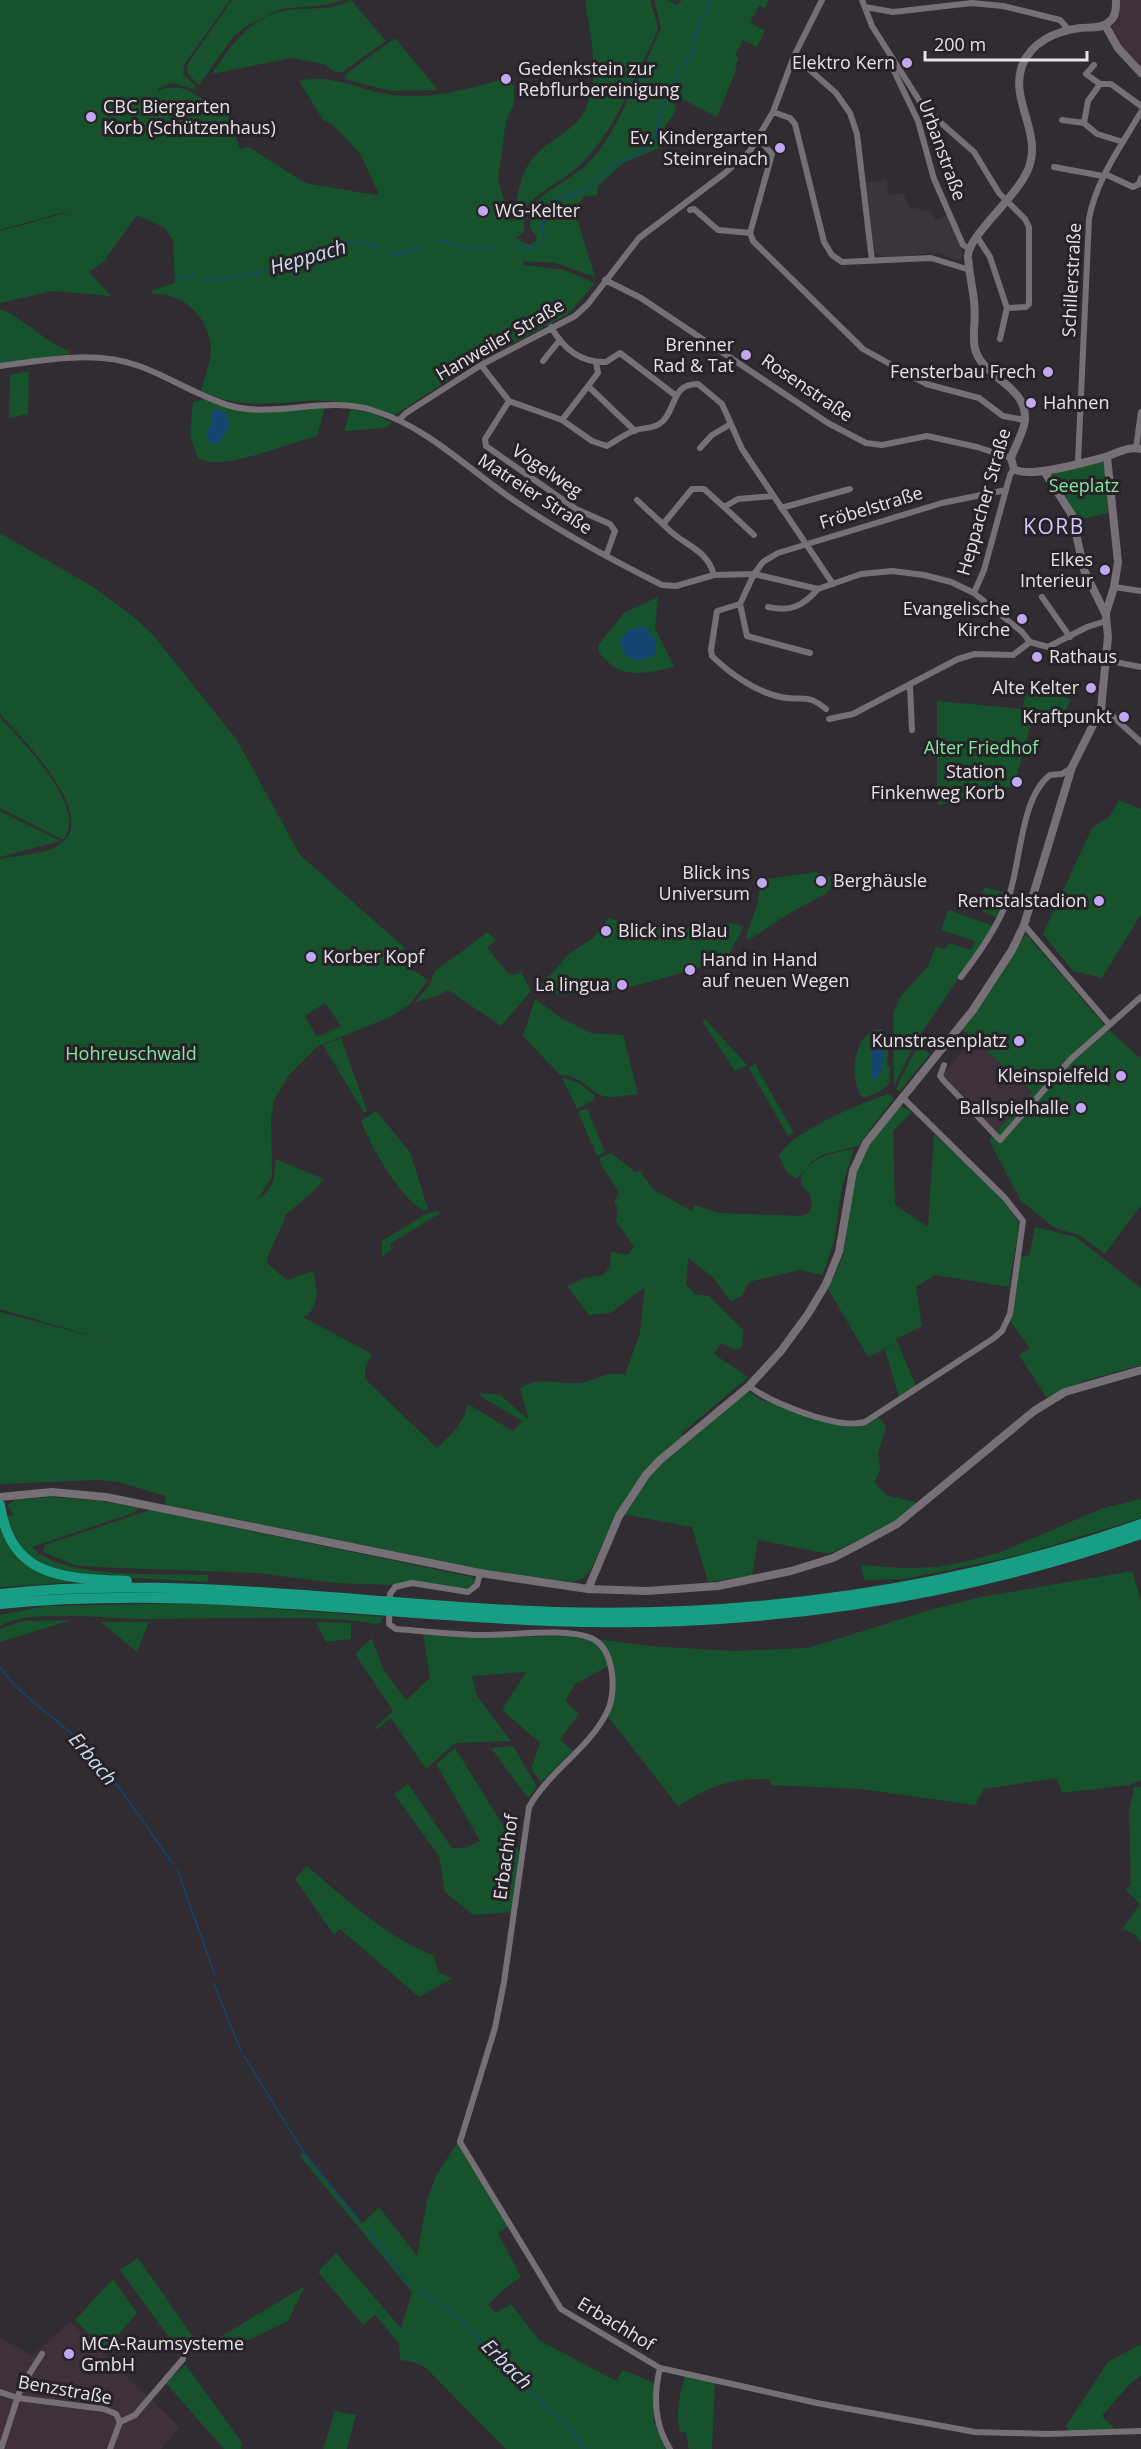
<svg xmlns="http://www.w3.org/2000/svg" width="1141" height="2449" font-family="'Open Sans',sans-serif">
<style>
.industrial{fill:#3f303c}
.built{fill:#3c343d}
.green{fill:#16522b;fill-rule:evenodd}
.water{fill:#134570}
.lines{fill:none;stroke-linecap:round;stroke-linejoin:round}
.stream{stroke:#134570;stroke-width:1.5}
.minor{stroke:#767076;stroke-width:6}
.tertiary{stroke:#767076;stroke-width:8}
.trunk{stroke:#189e84;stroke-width:10}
.poi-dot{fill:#c1a8f3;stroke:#272228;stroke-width:2}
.labels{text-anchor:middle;stroke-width:6;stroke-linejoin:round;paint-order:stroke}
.poi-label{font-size:18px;fill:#e6e3e7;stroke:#272228;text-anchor:end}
.street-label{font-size:18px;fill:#e6e3e7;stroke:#272228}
.park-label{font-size:18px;fill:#83e99e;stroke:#272228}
.water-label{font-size:20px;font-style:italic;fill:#cedeee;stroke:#272228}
.quarter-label{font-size:21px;letter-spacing:1.5px;fill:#d7c5fe;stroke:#272228}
</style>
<rect width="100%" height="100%" fill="#312c31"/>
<path class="industrial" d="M1119 0H1141V70L1115 38 1112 27 1117 17Z
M972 1038 1032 1093 995 1134 943 1075Z
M70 2322 179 2427 161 2449H0V2337L32 2356Z"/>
<path class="built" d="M887 180 888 195 903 193 910 209 915 208 931 212 935 220 948 214 957 234 963 256 961 259 955 260 939 253 888 257 875 254 864 183Z"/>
<path class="green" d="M0 0H230L184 65 183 74 196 86 195 89 172 83 159 88 157 91C196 76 208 115 228 114L240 149 249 147 305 183 376 195 379 194 359 152 331 123 323 120 299 81C331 72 362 92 394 95 433 100 470 88 507 78L514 87V104L506 121 498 180 512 224C518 200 517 175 535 156 550 139 575 131 585 110 601 78 590 33 585 0H650L658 27 655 37C634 78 618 124 586 159 568 179 543 187 525 208L524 232 516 238 530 245 536 241 537 237 530 228V210C545 189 567 182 585 166 605 147 617 123 628 99L666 94 676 106 674 114 665 126 666 145 623 163 598 186 597 195 585 196 574 209 595 277 555 263 523 261 524 265 564 270 595 283 568 314 464 370 395 415C373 408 351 402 328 401 280 399 247 413 201 391 204 378 211 362 211 349 210 317 183 292 152 294L153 290 175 283 173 240 165 228 137 215 104 261 89 272 111 296 53 291 0 303V231L62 214 74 215 61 213 0 230Z
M232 0H344L325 5 281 9 248 25 233 37 199 85 188 74 187 65Z
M351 0 386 41 342 72H335L324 64 291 58 212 74C233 41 254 12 297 9 316 8 334 10 351 0Z
M654 0H668L677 5 682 0H769L765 8 759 6 750 22 765 31 757 47 743 40 735 55 739 58 735 65 737 68 717 117 668 92 640 94 633 91 661 28Z
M395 38 438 90 391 91 344 79 346 74Z
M0 309C26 319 43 341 69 351V354L0 363Z
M29 371 28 414 9 418 10 375Z
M204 399C242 417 285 409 325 407L317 436C291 442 220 473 198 458L190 436 193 402Z
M351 409 375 414 392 423 384 428 344 431Z
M1102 462 1106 469 1108 513 1078 520C1071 507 1052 482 1052 472Z
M0 533 93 587 134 617 154 636 237 740 300 855 405 948 397 960 428 980 410 1004 390 1017 318 1046 289 1075 274 1100 271 1119 272 1177 257 1200C273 1189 276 1178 275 1159L324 1179 315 1190 284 1216 285 1219 267 1258 268 1264 287 1280 312 1271C319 1285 319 1311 303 1317L372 1354 365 1369V1379L437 1448C452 1434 463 1424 468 1404L513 1431 522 1421 480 1396 481 1393 500 1395 529 1420 520 1388C542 1374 563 1387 585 1382 600 1378 609 1370 625 1375L640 1333 645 1287 610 1313 589 1315 567 1286 584 1278 603 1275 610 1267 611 1252 628 1255 634 1247 616 1221 618 1208 614 1203 619 1192 600 1163V1158L611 1153 635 1172 640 1171 654 1190 692 1211 695 1205 719 1213 801 1216 809 1213 812 1207 810 1195 801 1184C801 1158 835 1152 854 1149L842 1187 834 1241 823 1275 799 1270 749 1282 742 1296 730 1301 713 1277 688 1258 686 1284 695 1294 709 1296 743 1330 742 1347 736 1350 721 1343 714 1354 748 1377 681 1434 688 1442 748 1391 759 1399 846 1427H860L878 1417 886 1426 878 1454 880 1471 874 1482 886 1495 919 1503 893 1524 829 1554 758 1540 752 1576 708 1582 692 1527 627 1515 613 1521 590 1571 584 1578 572 1582 481 1569 166 1505 165 1496 119 1482 99 1480 0 1484V1312L106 1340 0 1309V859C17 855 44 855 59 845 103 818 19 735 0 714ZM325 1003 341 1026 317 1037 305 1016Z
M658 597 655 628 674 667C651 672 624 680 606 660 601 655 597 652 599 644L624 613Z
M1042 685 1057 687V694L1071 700 1062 718 1035 708 1014 787 981 790V795L937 805V701L1022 709 1026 693 1038 695Z
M0 717C20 740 90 807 63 840L0 808Z
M1119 800 1141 809V914L1102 978 1073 971 1043 934 1092 828 1110 816Z
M0 811 61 841 0 857Z
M816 872 830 877 831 885 827 893 788 914 749 940 746 936 757 905 761 880Z
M984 887 1006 893 998 918 980 910Z
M948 910 994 926 918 1038 894 1086 893 1014 901 996 928 966 936 946 944 949 949 943 971 950 975 941 941 930Z
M609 918C643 929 676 929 712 925 722 924 736 921 743 928L727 958 714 963C660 979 599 1000 542 993L539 988 569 954 593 938Z
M488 932 496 940 487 948 509 974 515 975 521 972 531 991 501 1026 448 990 437 996 415 1002 429 986 435 971Z
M1026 934 1109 1030 1141 1059V1205L1105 1254 1079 1235 1055 1228 1021 1201 989 1140 1032 1092 962 1029Z
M535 999 561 1018 591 1033 623 1035 638 1094C627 1095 613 1099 603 1096 587 1090 579 1074 560 1075L523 1036Z
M705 1019 747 1065 735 1071 702 1021Z
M881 1029 889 1036 887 1066 890 1067 889 1084 879 1092 863 1098C848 1082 852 1031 881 1029Z
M341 1038 367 1111 364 1113 323 1045Z
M918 1045 930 1054 899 1092 896 1089Z
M755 1064 794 1133 788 1136 749 1068Z
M562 1078C575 1079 585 1087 594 1095V1100L577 1109Z
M889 1094 894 1098 858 1146 822 1155 812 1161 797 1179 787 1172 779 1157C786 1134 865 1101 889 1094Z
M900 1105 912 1112 893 1131 895 1205 928 1227 934 1134C955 1154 1011 1200 1019 1225L1009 1287 935 1275 916 1287 922 1326 896 1339 916 1386 899 1397 885 1350 896 1343 868 1357 828 1289 843 1256 854 1178 864 1152Z
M587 1108 605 1152 597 1156 578 1112Z
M376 1111 410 1152 428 1209 424 1211C398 1196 372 1148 361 1121Z
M437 1211 442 1212 390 1244 392 1249 382 1256V1241L424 1215Z
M1035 1227 1076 1237 1141 1288V1365L1084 1381 1047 1398 1019 1355 1030 1348 1010 1321 1021 1256H1029Z
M50 1497 101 1501 139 1508 133 1513 32 1547C61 1580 164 1573 208 1575V1582L75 1575 57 1571 21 1551 6 1516 14 1515 7 1505 15 1500Z
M1141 1499V1518L1021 1555 905 1579 864 1580 861 1565 904 1568 938 1567 964 1562 1001 1552 1103 1508Z
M150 1510 472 1577 475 1581 474 1585 465 1589 409 1581 394 1585 335 1583 257 1573 96 1567 74 1565 43 1552 45 1545Z
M0 1521 11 1547 77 1582 0 1587Z
M1132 1571 1141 1601V1780L1130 1785 1062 1793 1057 1778 984 1789 975 1805 860 1789 771 1785 770 1779C730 1778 712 1785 678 1806L606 1714 611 1701 610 1665 575 1684 565 1701 579 1714 560 1739 573 1751 541 1782 531 1769 540 1743 502 1710 526 1672 472 1676 477 1696 511 1741 455 1743 426 1769 391 1718 376 1730 375 1728 393 1711 355 1654 372 1638 383 1669 406 1700 430 1678 423 1634 476 1637 571 1636 650 1646 732 1651 808 1648 930 1610 981 1597Z
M195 1603 384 1617 380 1623 374 1624C349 1618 322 1619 297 1618 246 1617 196 1619 145 1619 110 1619 28 1608 0 1626V1615L46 1606Z
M72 1620 0 1642V1629L23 1621Z
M101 1622H149L137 1652Z
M316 1622 351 1623V1639L326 1642Z
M513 1746 537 1787 528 1798 491 1748Z
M455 1748 520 1853 512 1912 473 1915 445 1892 439 1856 394 1794 408 1784 452 1848H466L480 1841 436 1764Z
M1134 1787H1141V1943L1135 1934 1122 1929 1140 1904 1126 1890 1131 1884 1129 1813Z
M307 1866C346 1899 386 1937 433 1955L439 1973 453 1978 419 1997 340 1929 334 1935 295 1879Z
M458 2142 510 2226 498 2233 521 2277 502 2291 488 2305 496 2313 511 2304 539 2340 616 2381 623 2370 654 2383V2422L665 2448 670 2449H506L425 2367 413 2362 400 2360 399 2343 375 2315 363 2325 318 2272 336 2253 401 2328 412 2292 299 2155 303 2153 362 2224 379 2207 417 2256 427 2200 437 2174Z
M138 2258 200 2347 184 2358 120 2270Z
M113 2279 137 2313 105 2350 75 2320Z
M305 2286 288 2321 251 2339 210 2343Z
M1141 2344V2375L1128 2386 1102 2416 1116 2430 1068 2431 1066 2426 1108 2362Z
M186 2365 242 2443 241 2449H224L164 2381Z
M685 2376 715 2382 712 2449H689L686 2433 680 2432C675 2412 680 2395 685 2376Z
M335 2411 356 2415 347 2449H323Z"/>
<path class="water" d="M218 409 226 414 230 425 218 444H210L206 433 211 425V412Z
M639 626 647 628 655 640 656 654 639 661C627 658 621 653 620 640L626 632Z
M874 1045 882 1047C886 1059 883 1070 875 1081L871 1079V1049Z"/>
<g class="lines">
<path class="stream" d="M671 91 678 72 692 56 695 36 710 0
M436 240 476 249 495 248
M512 247 533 249 544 241 542 225 561 198 589 188 608 169 647 147 657 136 656 127 666 96
M386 252 397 255 422 247
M177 278 195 276
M201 282C228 278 256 274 283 267 314 259 347 230 379 248
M0 1667C22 1700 61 1719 87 1749 119 1784 145 1825 173 1864
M177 1869 215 1975
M213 1982 241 2051
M244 2056 303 2151
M304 2153 359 2220
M368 2230 409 2284
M418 2291 457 2315 510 2372 572 2430 585 2449"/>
<path class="minor" d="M862 0 872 26 924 108 974 152 999 193 1025 219 1029 227V304L1026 307 1007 308
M865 7 893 12 972 3 1003 6 1060 20 1069 30
M794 56 836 93 850 113 857 134 872 261
M893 59 891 62 893 69 918 121 934 179 963 245 970 249
M1094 65 1086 74 1100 84
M773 112 790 118 795 124 824 242 832 255 842 262 931 258 970 270
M1062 120 1084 123 1097 134 1123 142
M1084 123 1088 101 1100 84H1111L1141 106
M756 143 763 144 772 154 750 233 753 241 863 349 926 384 979 398 1003 416 1025 420
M1054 167 1103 176
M1105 174 1133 187 1139 184 1141 178
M690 210 694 209 718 230 750 233
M977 237 990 257 1007 308 1000 339
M605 280 641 298 828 423 866 443 882 445 927 436 977 447 1011 458
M551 327C563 348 580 363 606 362L620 353 675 395
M543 361 559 341
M481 365 509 401 562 420 592 441 607 446C616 441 626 433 636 430 646 427 655 429 663 421 677 406 672 384 698 384L722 404 742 449 833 584
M0 366C45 360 95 350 139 366 170 377 199 397 231 406 276 418 327 395 375 411 424 426 464 465 505 494 554 529 608 558 662 585L676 586 714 575 754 574 818 589 861 574 892 571 924 575 951 582 974 593 1022 632 1030 642
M588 386 635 431
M509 401 485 439 486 446 576 509 610 524 615 531 606 556
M399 420 406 413 481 365 575 316 588 304 639 238 725 173 750 151 773 112 794 56 822 0
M562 420 598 373 596 362
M700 448 712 435 729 425
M1136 448 1141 412
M1078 462 1089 219C1096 180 1121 146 1141 112
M637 500C647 510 658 519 668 529 685 546 707 549 714 575
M724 507 754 535
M781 508 850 489
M664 523 692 489H704L724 507 738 499 773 496
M1114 587 1141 591
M974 593 984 570 1010 475 1014 469
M1042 597 1070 637
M740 604 717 611 711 650 712 656C730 674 760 695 787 698 807 700 809 695 826 709
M768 607C791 612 803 606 818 589
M1030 642 1048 647 1087 627 1106 621
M810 653 747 636 740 604 754 574 763 562 778 553 942 503 1006 490
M1105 660 1141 667
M910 686 912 730
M1101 709 1109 713 1141 742
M829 719 853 714 958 659 975 654 1013 655 1030 642
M1024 925 1109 1024
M961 977C979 953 997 928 1008 899 1021 864 1020 798 1050 775L1062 774 1071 768
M944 1065 940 1076 944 1081 1000 1140 1071 1059 1141 997
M749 1386C771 1403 838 1430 865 1422L994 1338 1002 1331 1010 1314 1023 1221 1005 1198 902 1097
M480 1573 477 1585 468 1592 412 1583 395 1587 390 1594 389 1624 396 1629C423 1631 450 1634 478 1635 508 1636 565 1627 591 1638 615 1648 617 1693 607 1712 589 1749 549 1771 529 1807L504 1982 495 2028 460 2142 561 2309 660 2368 817 2403 975 2432 1048 2434 1141 2431
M660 2368C653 2397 654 2424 670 2449
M0 2392 18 2398 104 2409 116 2414 120 2422
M120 2422 135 2415 183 2359
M1 2449 21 2387 42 2354
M110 2449 120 2422"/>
<path class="tertiary" d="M1116 0C1116 8 1116 16 1110 21 1103 29 1090 27 1080 28 1056 31 1031 42 1022 66 1010 99 1040 130 1030 164 1022 194 967 235 968 257 970 284 977 300 974 329 974 337 973 344 976 352 986 379 1027 386 1025 420 1024 432 1015 446 1011 458L1014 469C1028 479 1086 462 1105 457 1118 453 1127 446 1141 449
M1105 25 1118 48 1141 73
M1106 613 1114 587 1118 562 1107 457
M0 1497 52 1492 106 1497 480 1573 588 1589 647 1591 718 1586 791 1571 833 1558 860 1544 897 1524 1034 1411 1065 1392 1141 1370
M588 1589 619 1516 646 1475 660 1460 749 1386 781 1351 808 1314 826 1284 839 1252 853 1171 866 1143 973 1010 1012 950 1024 925 1072 767 1101 709 1108 637 1106 615 1084 570 1072 515 1044 471"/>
<path class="trunk" d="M0 1505C11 1579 65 1578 127 1581
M0 1594C185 1574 370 1606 555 1612 753 1618 953 1590 1141 1524
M0 1604C183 1585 366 1614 549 1621 749 1629 952 1600 1141 1534"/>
</g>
<g class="poi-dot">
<circle cx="907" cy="63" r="6"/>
<circle cx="506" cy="79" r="6"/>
<circle cx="91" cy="117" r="6"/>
<circle cx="780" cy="148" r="6"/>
<circle cx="483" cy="211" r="6"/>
<circle cx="746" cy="355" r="6"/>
<circle cx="1048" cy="372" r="6"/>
<circle cx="1031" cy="403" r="6"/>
<circle cx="1105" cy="570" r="6"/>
<circle cx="1022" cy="619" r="6"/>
<circle cx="1037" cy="657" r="6"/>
<circle cx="1091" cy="688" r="6"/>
<circle cx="1124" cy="717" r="6"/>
<circle cx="1017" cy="782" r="6"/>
<circle cx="821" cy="881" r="6"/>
<circle cx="762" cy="883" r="6"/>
<circle cx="1099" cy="901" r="6"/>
<circle cx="606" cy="931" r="6"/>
<circle cx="311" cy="957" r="6"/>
<circle cx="690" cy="970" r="6"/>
<circle cx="622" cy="985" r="6"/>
<circle cx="1019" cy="1041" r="6"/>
<circle cx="1121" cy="1076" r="6"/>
<circle cx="1081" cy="1108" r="6"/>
<circle cx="69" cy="2354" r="6"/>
</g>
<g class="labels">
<g class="poi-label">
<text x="895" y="69">Elektro Kern</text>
<text x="518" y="75" text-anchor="start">Gedenkstein zur<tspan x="518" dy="21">Rebflurbereinigung</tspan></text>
<text x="103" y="113" text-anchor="start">CBC Biergarten<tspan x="103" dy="21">Korb (Schützenhaus)</tspan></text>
<text x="768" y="144">Ev. Kindergarten<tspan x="768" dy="21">Steinreinach</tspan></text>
<text x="495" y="217" text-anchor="start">WG-Kelter</text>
<text x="734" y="351">Brenner<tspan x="734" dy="21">Rad &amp; Tat</tspan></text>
<text x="1036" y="378">Fensterbau Frech</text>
<text x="1043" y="409" text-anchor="start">Hahnen</text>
<text x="1093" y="566">Elkes<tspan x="1093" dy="21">Interieur</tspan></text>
<text x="1010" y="615">Evangelische<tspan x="1010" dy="21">Kirche</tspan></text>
<text x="1049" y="663" text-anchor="start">Rathaus</text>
<text x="1079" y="694">Alte Kelter</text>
<text x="1112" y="723">Kraftpunkt</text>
<text x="1005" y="778">Station<tspan x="1005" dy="21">Finkenweg Korb</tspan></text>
<text x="750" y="879">Blick ins<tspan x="750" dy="21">Universum</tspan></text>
<text x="833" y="887" text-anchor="start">Berghäusle</text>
<text x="1087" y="907">Remstalstadion</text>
<text x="618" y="937" text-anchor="start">Blick ins Blau</text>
<text x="323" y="963" text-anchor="start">Korber Kopf</text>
<text x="702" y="966" text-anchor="start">Hand in Hand<tspan x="702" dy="21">auf neuen Wegen</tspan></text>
<text x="610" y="991">La lingua</text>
<text x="1007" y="1047">Kunstrasenplatz</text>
<text x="1109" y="1082">Kleinspielfeld</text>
<text x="1069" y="1114">Ballspielhalle</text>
<text x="81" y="2350" text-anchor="start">MCA-Raumsysteme<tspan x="81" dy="21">GmbH</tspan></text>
</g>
<g class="street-label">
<text transform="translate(942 150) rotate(70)" y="6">Urbanstraße</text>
<text transform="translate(1072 280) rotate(-87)" y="6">Schillerstraße</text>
<text transform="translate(500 340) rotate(-30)" y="6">Hanweiler Straße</text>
<text transform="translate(807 388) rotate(34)" y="6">Rosenstraße</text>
<text transform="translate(547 471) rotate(34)" y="6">Vogelweg</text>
<text transform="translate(535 494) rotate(33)" y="6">Matreier Straße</text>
<text transform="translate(984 502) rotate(-74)" y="6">Heppacher Straße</text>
<text transform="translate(871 508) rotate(-17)" y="6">Fröbelstraße</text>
<text transform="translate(506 1857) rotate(-82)" y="6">Erbachhof</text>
<text transform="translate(616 2324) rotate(31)" y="6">Erbachhof</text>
<text transform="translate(65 2390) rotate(10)" y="6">Benzstraße</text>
</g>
<g class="park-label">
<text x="1084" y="492">Seeplatz</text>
<text x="981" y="754">Alter Friedhof</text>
<text x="131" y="1060">Hohreuschwald</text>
</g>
<g class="water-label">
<text transform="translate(308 257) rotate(-16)" y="7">Heppach</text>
<text transform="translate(93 1759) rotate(50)" y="7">Erbach</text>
<text transform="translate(507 2364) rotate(45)" y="7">Erbach</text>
</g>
<g class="quarter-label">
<text x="1054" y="534">KORB</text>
</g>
</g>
<path d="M925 51v9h162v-9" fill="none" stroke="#e6e3e7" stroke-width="3"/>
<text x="934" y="51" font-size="18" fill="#e6e3e7" stroke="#272228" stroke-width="4.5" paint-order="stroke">200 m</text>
</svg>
